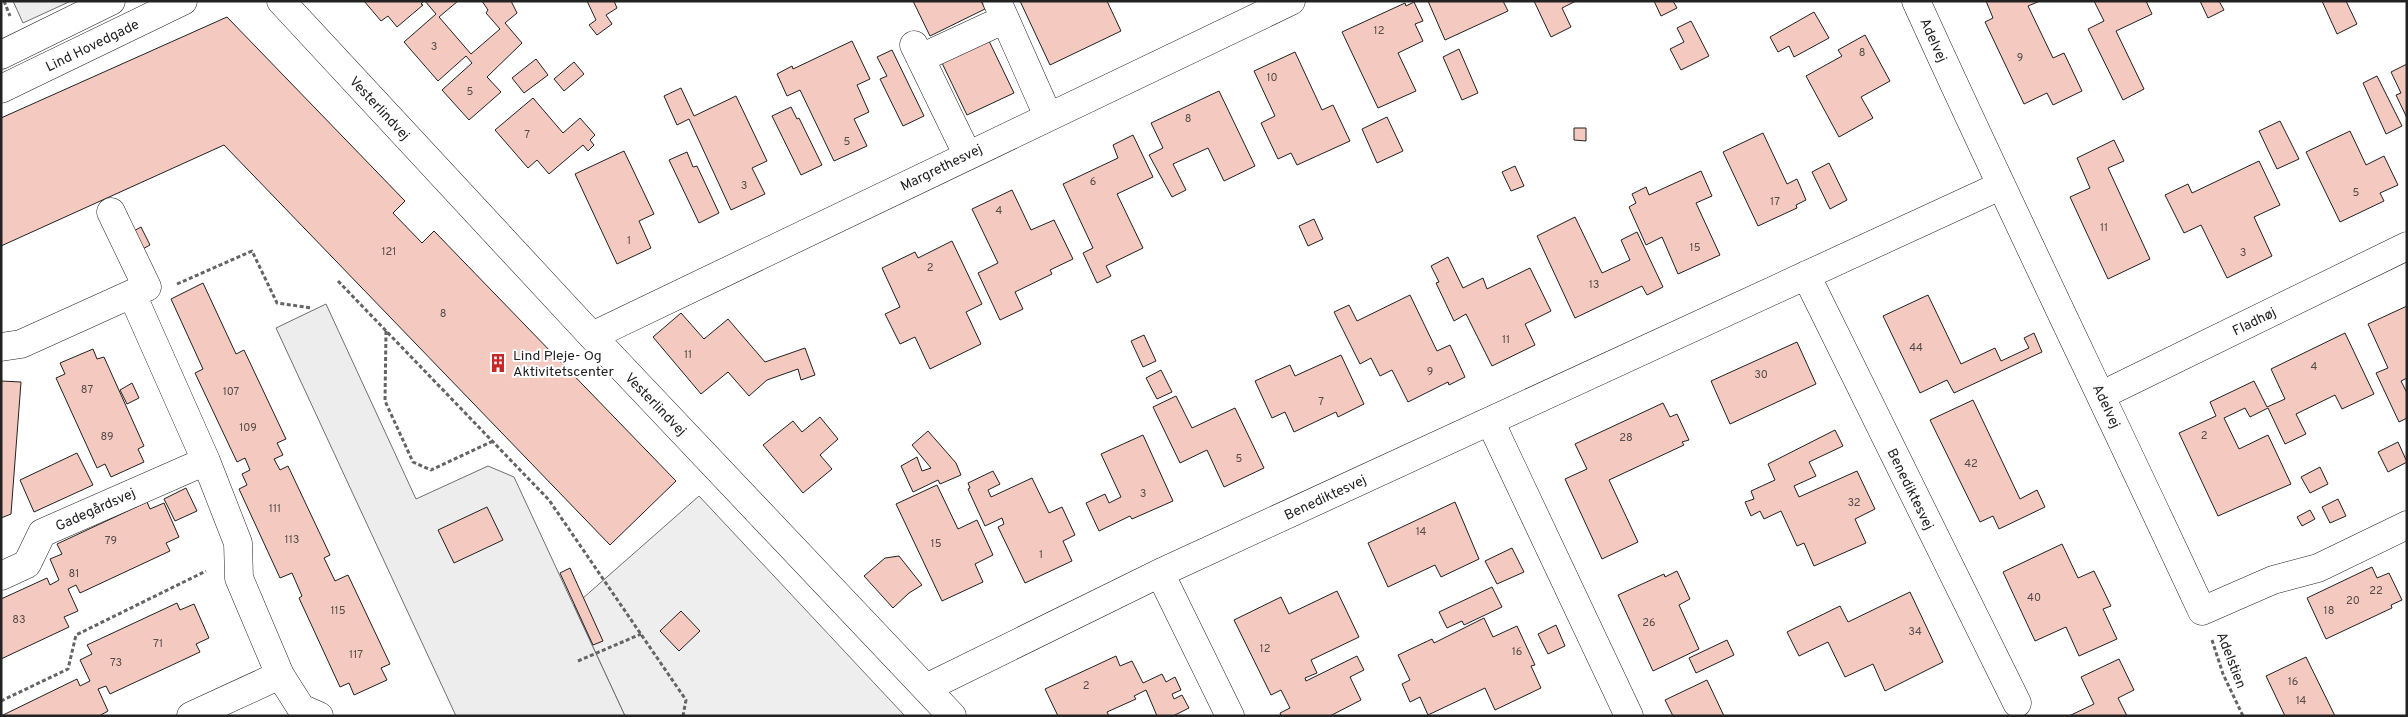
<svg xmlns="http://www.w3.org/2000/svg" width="2408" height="717" font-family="Overpass,sans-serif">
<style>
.green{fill:#eee;stroke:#6f6f6f}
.parking{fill:#ededed;stroke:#6f6f6f}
.building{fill:#f3c9c0;stroke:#222}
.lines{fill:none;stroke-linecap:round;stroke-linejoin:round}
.minor-casing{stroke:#222;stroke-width:29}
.major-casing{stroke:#222;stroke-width:29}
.path{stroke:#646464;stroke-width:3;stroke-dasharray:4 2.5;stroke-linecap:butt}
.minor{stroke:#fff;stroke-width:28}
.major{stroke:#fff;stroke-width:28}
.labels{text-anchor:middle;stroke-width:4;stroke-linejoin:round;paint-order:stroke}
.number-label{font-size:11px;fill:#564c4a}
.street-label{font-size:14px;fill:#222;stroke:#fff}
.poi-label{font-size:14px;fill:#222;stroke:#fff;text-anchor:start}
</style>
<rect width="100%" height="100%" fill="#fff"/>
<path class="green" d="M699 496 905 716H625L574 606Z"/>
<path class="parking" d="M13 1H71L23 23Z
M326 304 416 499 488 466 514 477 625 716H456L276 328Z"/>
<path class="building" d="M364 1H424L421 4 423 5 397 27 388 16 381 21Z
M425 1H458L439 17 471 54 500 29 486 13 488 10 482 1H511L517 13 505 23 522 43 487 77 501 92 469 120 442 90 472 63 466 56 438 81 404 42 436 14Z
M587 1H614L617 8 606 15 612 24 597 35 589 25 596 20Z
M913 1H981L985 9 930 36Z
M1020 1H1107L1121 31 1050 65Z
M1428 1H1503L1508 11 1445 40Z
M1534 1H1576L1562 8 1571 27 1551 37Z
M1654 1H1673L1677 8 1661 16Z
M1986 1H2040L2028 6 2053 58 2064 53 2082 91 2053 105 2047 93 2024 104 1985 22 1993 18Z
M2094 1H2146L2152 14 2116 31 2144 89 2123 100 2088 29 2104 21Z
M2200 1H2219L2224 10 2208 18Z
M2322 1H2346L2357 24 2337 34Z
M1414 2 1423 21 1415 24 1423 41 1398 53 1416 91 1378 108 1342 32 1405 3 1406 6Z
M1814 12 1829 38 1794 57 1789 46 1778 52 1770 37Z
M227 17 405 201 393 213 422 243 434 231 676 481 610 545 224 145 1 246V118Z
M1691 21 1709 56 1681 70 1670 49 1684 42 1677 28Z
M1865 35 1890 81 1861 97 1873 118 1839 137 1806 76 1842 56 1838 50Z
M852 41 870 79 857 85 869 112 854 119 867 146 834 161 800 90 787 96 777 74 792 66 793 69Z
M989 41 1014 93 967 115 942 63Z
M1459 49 1478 93 1462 100 1443 57Z
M892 50 924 116 903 126 880 79 887 76 877 57Z
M1295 52 1322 110 1333 105 1350 141 1297 165 1291 153 1278 159 1261 123 1275 116 1254 71Z
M536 59 548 75 524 93 512 78Z
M574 62 584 74 564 91 554 79Z
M2407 64V118L2396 95 2401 93 2391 72Z
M2377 76 2402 126 2386 134 2363 83Z
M681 88 694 116 736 96 767 161 752 168 765 194 731 210 689 119 677 125 664 96Z
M1219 91 1255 166 1224 181 1208 148 1173 164 1186 190 1172 197 1149 155 1163 148 1151 123Z
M533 98 563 133 580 118 595 135 590 140 594 145 588 151 583 145 549 174 537 160 528 168 495 130Z
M791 107 797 119 799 118 822 165 801 175 772 116Z
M1387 117 1403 151 1377 163 1362 129Z
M2280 121 2299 159 2277 169 2259 131Z
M1574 128H1586V141L1574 140Z
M2350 131 2366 165 2384 156 2398 185 2380 193 2384 201 2340 222 2306 152Z
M1763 133 1787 184 1797 179 1806 200 1796 205 1797 208 1758 226 1723 152Z
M1133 135 1153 177 1117 194 1143 248 1106 266 1111 276 1097 283 1083 253 1093 248 1063 184 1118 158 1113 145Z
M2114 140 2124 161 2108 168 2150 259 2108 279 2070 197 2090 188 2077 158Z
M624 151 654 214 639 221 651 248 617 264 575 174Z
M687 152 693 167 697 166 719 213 699 223 669 160Z
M2259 161 2280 205 2254 217 2272 256 2227 278 2201 225 2184 233 2165 195 2188 184 2192 193Z
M1829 163 1847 200 1830 209 1812 172Z
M1515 166 1524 186 1511 191 1502 172Z
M1701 171 1712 196 1696 203 1720 255 1678 274 1662 237 1646 245 1629 207 1636 203 1632 194 1646 187 1649 195Z
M1012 190 1031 230 1054 220 1073 259 1050 270 1052 274 1015 292 1023 309 1000 320 978 273 998 263 972 209Z
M1575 217 1602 273 1630 260 1621 240 1637 232 1663 287 1647 295 1642 286 1575 318 1537 236Z
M1314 219 1323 239 1308 246 1299 226Z
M141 227 150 245 141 250 132 232Z
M952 241 982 304 966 312 981 344 930 369 915 337 900 344 885 314 900 307 882 268 915 252 918 258Z
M1448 257 1463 288 1483 278 1487 289 1530 268 1551 311 1525 324 1535 345 1492 366 1466 314 1454 321 1436 283 1439 282 1431 266Z
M203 283 236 354 244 350 286 439 277 443 283 455 274 459 280 470 288 466 330 555 324 558 335 581 348 575 390 664 381 668 387 680 354 695 349 683 340 687 299 598 302 596 292 573 280 578 239 489 247 485 242 474 250 470 245 458 237 462 195 373 203 369 171 299Z
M1410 295 1437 351 1450 345 1465 377 1449 385 1448 382 1408 402 1392 370 1380 376 1371 358 1360 364 1334 312 1349 305 1357 321Z
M1928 295 1961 364 1995 348 2001 361 2029 348 2024 338 2034 333 2042 352 1954 393 1947 380 1920 393 1883 316Z
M2407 306V378L2401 381 2407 393V418L2399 422 2376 373 2388 368 2368 324Z
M681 313 704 339 728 319 765 362 805 348 815 375 801 380 798 369 767 380 749 396 728 372 701 394 653 337Z
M2345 333 2374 394 2342 409 2335 395 2296 414 2306 434 2285 444 2268 408 2250 417 2245 408 2224 418 2239 449 2268 435 2291 484 2218 516 2179 433 2216 416 2210 402 2254 381 2267 407 2285 399 2271 369Z
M1144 335 1156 361 1143 367 1131 341Z
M1797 342 1816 384 1730 424 1711 381Z
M93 349 97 359 104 357 144 446 138 449 144 462 111 477 105 464 97 468 56 378 65 374 60 363Z
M1341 355 1364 404 1338 417 1336 412 1294 432 1285 412 1272 418 1255 381 1290 365 1295 376Z
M1161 370 1172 392 1157 399 1146 378Z
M1 381 21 382 11 514 1 518Z
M132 383 139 398 127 404 120 390Z
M1176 396 1192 428 1235 408 1264 468 1224 487 1207 450 1180 463 1153 407Z
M1973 400 2020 499 2037 490 2045 507 1999 529 1993 516 1980 522 1930 420Z
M1663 403 1670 417 1677 414 1689 440 1682 442 1684 445 1609 480 1638 542 1602 559 1565 479 1587 469 1575 444Z
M820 417 838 439 820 455 832 469 803 493 763 445 793 421 802 432Z
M1835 430 1843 446 1809 462 1816 476 1794 486 1799 497 1857 471 1875 509 1855 519 1866 543 1814 566 1804 543 1797 546 1781 511 1764 519 1760 511 1751 516 1745 502 1754 499 1751 491 1775 480 1768 464Z
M928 431 956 463 961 475 940 484 938 480 913 492 901 466 917 457 922 471 931 468 912 445Z
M1143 435 1173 501 1132 519 1130 516 1099 531 1086 503 1105 494 1109 503 1121 497 1101 454Z
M2398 442 2407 462 2388 472 2378 452Z
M77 453 93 485 34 512 20 480Z
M2320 467 2328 484 2310 493 2301 477Z
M993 471 1000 484 988 490 991 497 1032 478 1049 513 1062 507 1075 535 1063 541 1072 561 1025 583 998 527 1004 524 1002 518 985 526 968 489 970 488 968 483Z
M937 485 958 529 977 520 993 555 975 564 983 582 942 601 896 504Z
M186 488 197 511 175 521 164 499Z
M2338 499 2346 516 2330 523 2322 507Z
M147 502 150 509 164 503 179 537 166 543 170 551 80 593 76 585 68 589 78 611 64 617 69 627 1 659V599L47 578 50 585 59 580 50 559 62 554 57 544Z
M1455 502 1479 559 1441 577 1435 565 1388 587 1368 543Z
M487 507 503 540 454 563 438 530Z
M2310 510 2315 519 2302 526 2297 517Z
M2062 544 2078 578 2094 571 2111 606 2103 609 2117 639 2079 656 2066 627 2035 641 2003 572Z
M1512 548 1524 572 1497 584 1485 561Z
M899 556 922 585 909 593 893 608 864 576 885 558Z
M2372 567 2377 578 2389 573 2402 600 2391 605 2392 608 2326 639 2307 598Z
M570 568 603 641 593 645 560 573Z
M1677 571 1690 599 1679 605 1699 649 1653 671 1618 595 1664 574 1665 577Z
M1492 587 1502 607 1464 625 1462 621 1447 628 1439 612Z
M1337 591 1359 637 1311 660 1317 673 1305 678 1306 681 1357 656 1364 670 1350 677 1361 700 1330 716H1281L1280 713 1290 708 1281 690 1271 695 1234 620 1281 597 1289 614Z
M1910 592 1943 662 1885 691 1873 664 1845 677 1828 642 1799 656 1787 632 1840 606 1848 622Z
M177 603 180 610 194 604 209 638 196 644 200 652 110 694 106 686 98 689 108 711 99 716H1L77 679 80 686 90 681 80 660 92 654 87 645Z
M681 611 700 631 679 651 660 631Z
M1484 618 1493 637 1517 626 1535 665 1531 666 1541 688 1495 710 1485 688 1428 715 1420 697 1410 702 1402 684 1410 680 1398 655 1432 639 1434 643Z
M1556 625 1565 646 1548 654 1538 634Z
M1727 640 1734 655 1696 673 1689 658Z
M1116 656 1120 666 1132 661 1143 683 1162 674 1166 682 1175 677 1181 690 1172 694 1174 699 1182 695 1189 708 1173 716H1157L1146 690 1134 696 1136 699 1107 712 1109 716H1058L1045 689Z
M2306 657 2335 716H2285L2266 676Z
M2119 659 2134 690 2118 698 2127 716H2069L2094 704 2081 677Z
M1707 680 1724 716H1673L1665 700Z"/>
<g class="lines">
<g class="minor-casing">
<path id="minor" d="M281 1 592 336 952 716
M997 1 1048 116
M1916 1C2009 206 2107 407 2202 611L2273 580 2318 568 2407 525
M914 45 967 154
M921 58 1005 19
M1806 275 2017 703
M132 294 206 461 238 543 239 578 280 675 301 708 319 716
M592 336 1291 1
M1 347 21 344 147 287 111 212
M2102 395 2407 246
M1490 421 1629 716
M1160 573 1230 716
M1 576 27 564 42 533 206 461
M926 688 1160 573 2000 186
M191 716 280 675"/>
</g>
<g class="major-casing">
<path id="major" d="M1 55 111 1
M1 89 183 1"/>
</g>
<path class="path" d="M4 1 10 16
M338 281 549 500 686 700 683 716
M177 284 252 251 277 303 312 308
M386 331 385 401 413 462 431 470 493 441
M2212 640 2223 674 2243 716
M578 661 641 634
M1 701 68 669 76 635 206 571"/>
<use href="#minor" class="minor"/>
<use href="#major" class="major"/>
</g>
<defs>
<g id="building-bare" transform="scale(1.5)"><path d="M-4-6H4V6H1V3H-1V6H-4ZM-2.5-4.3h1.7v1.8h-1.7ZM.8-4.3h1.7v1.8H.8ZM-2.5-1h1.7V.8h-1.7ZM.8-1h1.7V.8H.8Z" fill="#c62828" stroke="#fff" stroke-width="2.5" paint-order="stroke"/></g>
</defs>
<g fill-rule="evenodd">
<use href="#building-bare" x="498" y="363"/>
</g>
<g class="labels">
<g class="number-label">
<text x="1379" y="34">12</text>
<text x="434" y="50">3</text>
<text x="1862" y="56">8</text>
<text x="2020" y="61">9</text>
<text x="1272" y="81">10</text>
<text x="470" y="95">5</text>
<text x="1188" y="122">8</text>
<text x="527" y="138">7</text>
<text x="847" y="145">5</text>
<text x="1093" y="185">6</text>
<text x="744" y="189">3</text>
<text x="2356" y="196">5</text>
<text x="1775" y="205">17</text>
<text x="999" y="214">4</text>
<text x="2104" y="231">11</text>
<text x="629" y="244">1</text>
<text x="1695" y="251">15</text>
<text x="389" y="255">121</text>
<text x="2243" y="256">3</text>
<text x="930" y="271">2</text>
<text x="1594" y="288">13</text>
<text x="443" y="317">8</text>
<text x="1506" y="343">11</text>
<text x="1916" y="351">44</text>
<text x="688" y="358">11</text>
<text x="2314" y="370">4</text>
<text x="1430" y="375">9</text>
<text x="1761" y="378">30</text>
<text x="87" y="393">87</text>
<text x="231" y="395">107</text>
<text x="1321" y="405">7</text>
<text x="248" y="431">109</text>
<text x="2204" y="439">2</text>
<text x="107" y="440">89</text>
<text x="1626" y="441">28</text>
<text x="1239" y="462">5</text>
<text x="1971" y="467">42</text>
<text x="1143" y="497">3</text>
<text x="1854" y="506">32</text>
<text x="275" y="512">111</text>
<text x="1421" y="535">14</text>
<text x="292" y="543">113</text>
<text x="111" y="544">79</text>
<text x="936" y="547">15</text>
<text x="1041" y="558">1</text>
<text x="74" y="577">81</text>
<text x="2376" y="594">22</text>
<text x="2034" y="601">40</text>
<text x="2353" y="604">20</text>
<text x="338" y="614">115</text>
<text x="2329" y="614">18</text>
<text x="19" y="623">83</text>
<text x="1649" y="626">26</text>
<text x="1915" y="635">34</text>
<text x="158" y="647">71</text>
<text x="1265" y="652">12</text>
<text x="1517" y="655">16</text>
<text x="356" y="658">117</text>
<text x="116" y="666">73</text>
<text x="2293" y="685">16</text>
<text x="1086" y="689">2</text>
<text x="2301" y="704">14</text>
</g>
<g class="street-label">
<text transform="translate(1934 40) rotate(66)" y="5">Adelvej</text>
<text transform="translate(92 45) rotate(-26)" y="5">Lind Hovedgade</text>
<text transform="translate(380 108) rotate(47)" y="5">Vesterlindvej</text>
<text transform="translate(941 167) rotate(-26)" y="5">Margrethesvej</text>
<text transform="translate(2254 321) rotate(-26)" y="5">Fladhøj</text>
<text transform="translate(656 404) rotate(46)" y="5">Vesterlindvej</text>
<text transform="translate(2107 406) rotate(65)" y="5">Adelvej</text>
<text transform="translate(1911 489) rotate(64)" y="5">Benediktesvej</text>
<text transform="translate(1325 497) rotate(-25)" y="5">Benediktesvej</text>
<text transform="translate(95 509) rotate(-24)" y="5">Gadegårdsvej</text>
<text transform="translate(2232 660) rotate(69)" y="5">Adelstien</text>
</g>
<g class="poi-label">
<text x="513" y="360">Lind Pleje- Og<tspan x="513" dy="16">Aktivitetscenter</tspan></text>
</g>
</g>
<rect width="2408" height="717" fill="none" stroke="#222222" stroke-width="5"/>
</svg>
